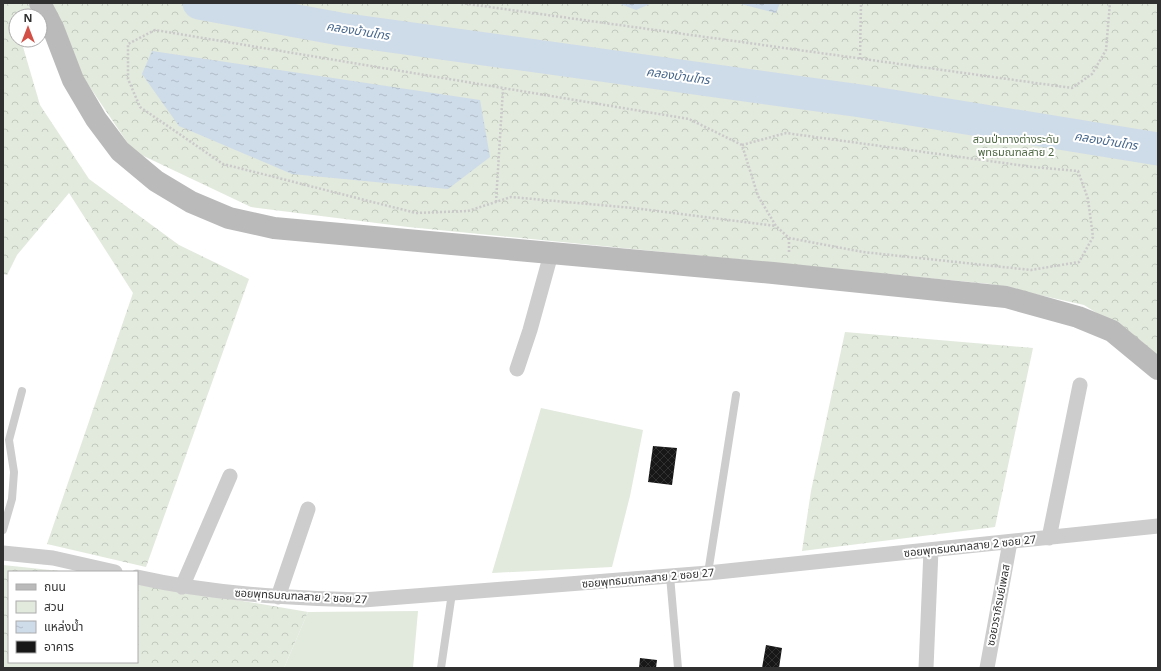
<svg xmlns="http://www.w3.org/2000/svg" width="1161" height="671" font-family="'Noto Sans','Noto Sans Thai',sans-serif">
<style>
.green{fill:#e2e9dd}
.forest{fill:url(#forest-crowns)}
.water{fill:url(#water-ripples)}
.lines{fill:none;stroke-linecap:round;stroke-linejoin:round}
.river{stroke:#cedbe9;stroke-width:33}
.building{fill:url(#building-cross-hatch)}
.path{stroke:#cacaca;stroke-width:2.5;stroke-dasharray:2 2;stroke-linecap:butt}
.service{stroke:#cdcdcd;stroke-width:8}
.minor{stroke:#cdcdcd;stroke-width:15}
.secondary{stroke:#bababa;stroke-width:22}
.labels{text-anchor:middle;stroke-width:4;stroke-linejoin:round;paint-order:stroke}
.park-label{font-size:11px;fill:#4e6842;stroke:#fff}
.street-label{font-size:11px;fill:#303030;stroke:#fff}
.water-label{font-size:12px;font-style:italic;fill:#46668b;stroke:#fff}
</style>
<defs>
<pattern id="forest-crowns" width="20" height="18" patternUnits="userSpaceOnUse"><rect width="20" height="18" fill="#e2e9dd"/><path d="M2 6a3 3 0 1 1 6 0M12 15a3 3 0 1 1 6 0" fill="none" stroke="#c2c8be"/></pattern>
<pattern id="water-ripples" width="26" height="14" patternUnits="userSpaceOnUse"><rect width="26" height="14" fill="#cedbe9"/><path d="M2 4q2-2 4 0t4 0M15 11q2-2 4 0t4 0" fill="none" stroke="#b1bcc8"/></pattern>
<pattern id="building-cross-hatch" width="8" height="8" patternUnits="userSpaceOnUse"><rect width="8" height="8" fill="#171717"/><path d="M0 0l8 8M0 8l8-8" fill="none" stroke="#303030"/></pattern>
</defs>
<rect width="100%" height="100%" fill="#fff"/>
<path class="green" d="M541 408 643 430 630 496 612 567 492 573Z
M418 611 413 668H284L308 612Z"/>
<path class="forest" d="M3 3H28L33 12 29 16H16V40H21L40 105 89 179 179 245 249 279 146 567 47 544 133 293 69 193 17 255 7 275 3 274Z
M47 3H1158V356L1141 341 1084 305 990 284 408 227 251 207 133 151 79 71Z
M845 332 1033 348 995 527 802 551 811 491Z
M3 565 69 572H9V662H137V583L308 612 284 668H3Z"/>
<path class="water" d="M618 3H652L636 10Z
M737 3H780L776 13Z
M152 51 480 100 490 157 448 189 292 174 179 126 142 74Z"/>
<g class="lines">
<path class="river" d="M199 3 340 29 861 101 1158 149"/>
</g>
<path class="building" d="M653 446 677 448 672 485 648 482Z
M766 645 782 648 779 668H762Z
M640 658 657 660 656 668H639Z"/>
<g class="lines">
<path class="path" d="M461 3 1072 88 1092 74 1106 50 1110 3
M860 59 861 3
M742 145 786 133 1033 167 1078 171 1088 199 1093 237 1079 262 1031 270 863 252 789 238 776 226 758 196 742 145 689 119 155 30 128 44V79L140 107 223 164 416 213 468 211 511 197 633 208 776 226
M496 202 503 89
M789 238V254"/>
<path class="service" d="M3 530 12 499 14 472 9 440 22 391
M708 573 736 395
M670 576 678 668
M441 668 452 593"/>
<path class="minor" d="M517 369 530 330 551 254
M1049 538 1080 385
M3 553 53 558 115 572
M137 577C212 594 287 598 363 600L708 573 1158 526
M182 587 230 476
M278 597 308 509
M926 668 931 550
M987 668 1010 542"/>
<path class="secondary" d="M40 3 53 28 73 80 96 119 120 151 156 181 191 202 229 218 274 228 773 273 1006 297 1078 317 1112 331 1158 369"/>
</g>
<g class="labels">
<g class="park-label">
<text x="1016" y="143">สวนป่าทางต่างระดับ<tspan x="1016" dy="13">พุทธมณฑลสาย 2</tspan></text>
</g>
<g class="street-label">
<text transform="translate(970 546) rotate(-6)" y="4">ซอยพุทธมณฑลสาย 2 ซอย 27</text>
<text transform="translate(648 578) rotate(-5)" y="4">ซอยพุทธมณฑลสาย 2 ซอย 27</text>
<text transform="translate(301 596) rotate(3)" y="4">ซอยพุทธมณฑลสาย 2 ซอย 27</text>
<text transform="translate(998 605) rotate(-79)" y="4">ซอยวราภิรมย์เพลส</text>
</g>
<g class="water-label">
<text transform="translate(358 31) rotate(9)" y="4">คลองบ้านไทร</text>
<text transform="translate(678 76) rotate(8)" y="4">คลองบ้านไทร</text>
<text transform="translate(1106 141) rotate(9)" y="4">คลองบ้านไทร</text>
</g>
</g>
<rect width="1161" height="671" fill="none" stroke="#303030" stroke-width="8"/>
<rect x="8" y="571" width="130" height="92" fill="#ffffff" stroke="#acacac"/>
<rect x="16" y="584" width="20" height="6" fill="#bababa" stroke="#acacac"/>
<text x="44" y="591" font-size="12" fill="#303030">ถนน</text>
<rect x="16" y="601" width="20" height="12" fill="#e2e9dd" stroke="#acacac"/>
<text x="44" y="611" font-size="12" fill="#303030">สวน</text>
<rect x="16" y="621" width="20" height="12" fill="url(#water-ripples)" stroke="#acacac"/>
<text x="44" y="631" font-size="12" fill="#303030">แหล่งน้ำ</text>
<rect x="16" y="641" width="20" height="12" fill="#171717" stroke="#acacac"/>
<text x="44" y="651" font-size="12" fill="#303030">อาคาร</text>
<g transform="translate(28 28)"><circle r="19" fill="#ffffff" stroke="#acacac"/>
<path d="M0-3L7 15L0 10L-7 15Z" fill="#d35046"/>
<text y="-6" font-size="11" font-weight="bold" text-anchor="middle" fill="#303030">N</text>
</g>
</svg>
